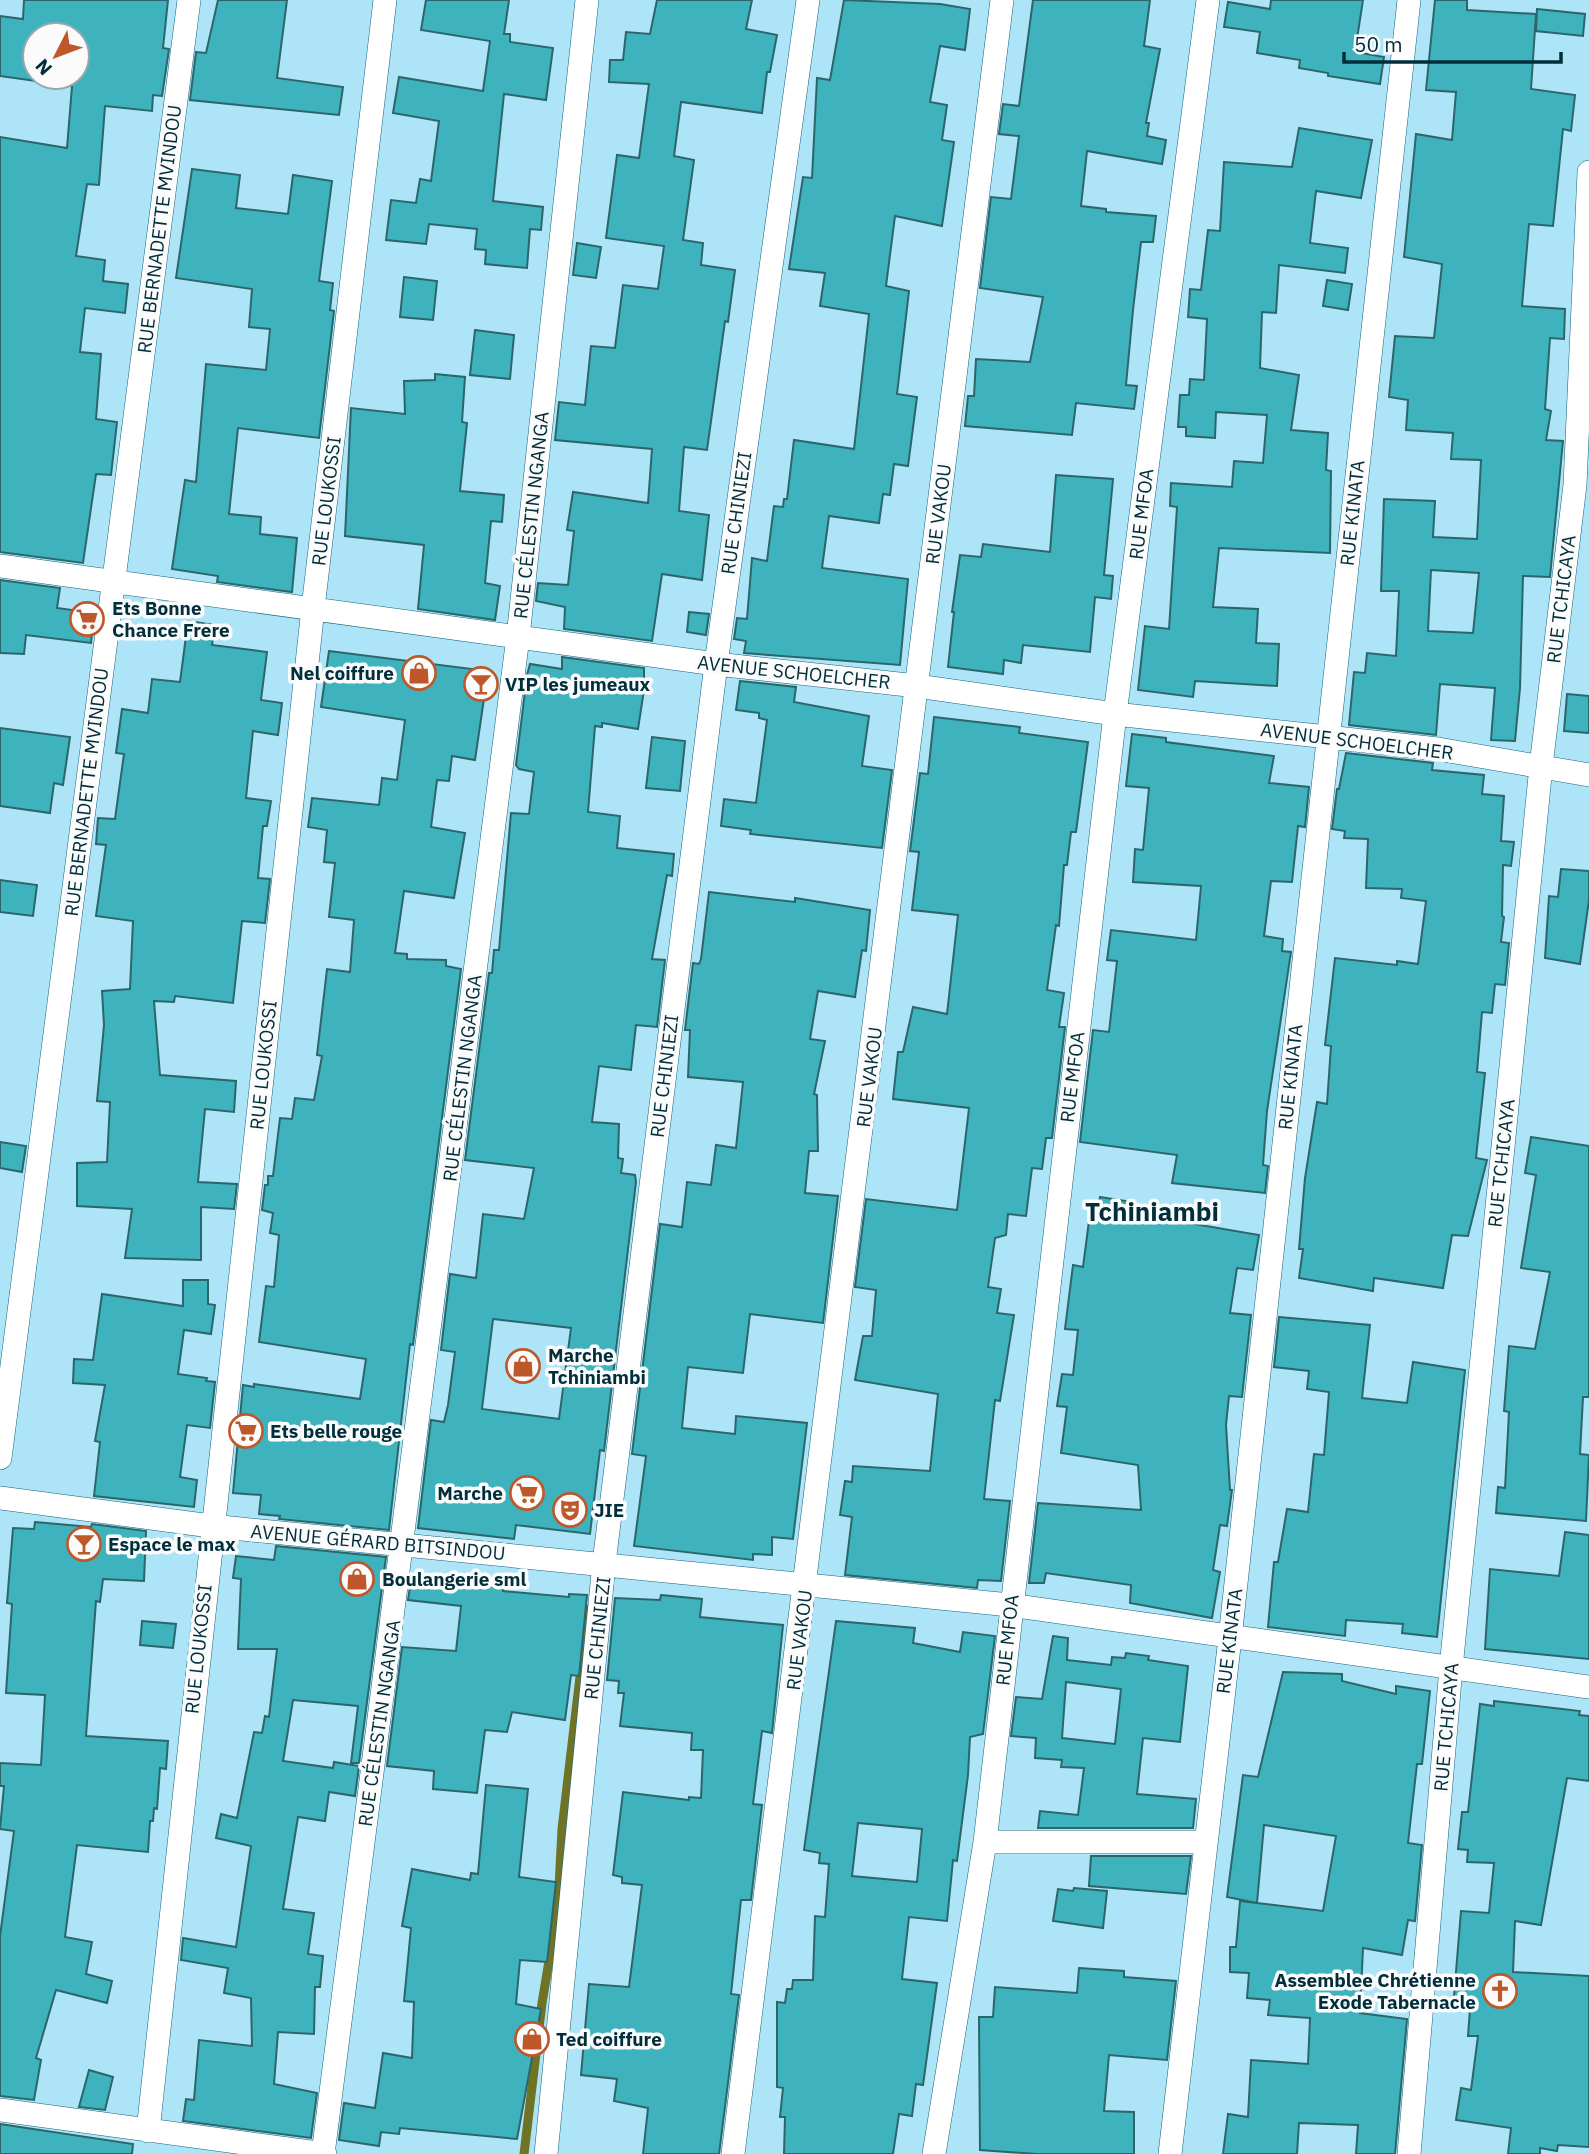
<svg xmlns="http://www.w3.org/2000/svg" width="1589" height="2154" font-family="'IBM Plex Sans',sans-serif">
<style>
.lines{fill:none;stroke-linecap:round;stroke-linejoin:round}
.stream{stroke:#6e7325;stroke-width:9}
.building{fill:#3fb3bd;stroke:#2b666b;stroke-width:2;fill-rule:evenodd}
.street-casing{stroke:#12657c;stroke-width:24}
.street{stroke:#fff;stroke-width:23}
.labels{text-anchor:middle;stroke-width:7;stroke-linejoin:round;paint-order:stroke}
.street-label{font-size:19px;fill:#012e3b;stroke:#fbfbfb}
.poi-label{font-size:19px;font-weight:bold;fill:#012e3b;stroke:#fbfbfb;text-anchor:start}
.district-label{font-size:26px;font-weight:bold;fill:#012e3b;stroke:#fbfbfb}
</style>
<rect width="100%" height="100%" fill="#aee4f8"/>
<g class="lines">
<path class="stream" d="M524 2154 542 2003 558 1907 562 1829 588 1609"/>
</g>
<path class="building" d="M24 0H168L163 48 169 49 162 96 153 95 152 111 105 106 99 185 87 184 76 256 105 260 103 281 128 284 125 313 85 308 80 352 101 354 96 419 117 422 111 475 96 474 83 563 0 552V137L67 148 72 86 0 76V16L23 19ZM35 35H77V77H35Z
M218 0H287L277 78 343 87 339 115 190 100 196 52 206 53Z
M426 0H509L504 34H510V42L553 48 546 100 504 94 493 201 543 207 541 230 530 229 527 268 485 264 486 250 475 249 477 229 429 224 426 244 386 240 391 200 416 203 420 179 431 181 439 121 393 113 399 77 483 91 490 41 421 30Z
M657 0H752L746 29 777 35 770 72H767L762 113 681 102 674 156 694 160 683 240 703 243 701 265 735 270 728 322 725 321 707 450 684 447 679 511 709 515 702 580 662 574 652 641 564 629 565 607 536 601 538 583 568 585 574 531 567 530 573 492 648 503 652 449 555 440 559 402 585 405 591 346 615 348 623 285 658 289 664 246 606 238 617 155 639 158 649 84 609 82 610 60H623L626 32 650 34Z
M844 0 940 4 970 9 965 50 940 46 930 102 947 105 942 140 954 142 942 226 895 216 886 286 909 291 897 394 917 397 908 466 894 464 890 495 883 494 879 523 829 516 822 568 908 579 900 665 744 653 746 641 734 639 737 618 747 619 752 558 767 561 774 506 783 507 784 499H787L794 440 854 449 869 314 820 306 825 273 789 269 803 177 812 178 817 78 830 80Z
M1033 0H1150L1144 46 1160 49 1146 123H1149L1147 136 1166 140 1162 164 1087 151 1081 206 1106 209V212L1156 216 1153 242H1141L1133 310 1126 385 1137 386 1134 409 1076 403 1072 435 965 426 968 396H974L976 359 1030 362 1043 297 980 288 991 197 1011 199 1019 136 999 134 1003 104 1019 106Z
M1271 0H1363L1355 52 1384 57 1380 84 1328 76V73L1299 68 1300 60 1257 53 1260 32 1224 27 1228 2 1270 9Z
M1435 0H1467V10L1536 14 1531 89 1575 95 1571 131 1563 129 1553 226 1529 224 1522 306 1565 309 1564 339 1550 338 1545 409 1551 411 1546 440 1563 441 1550 577 1523 576 1520 688 1515 741 1491 740 1495 688 1440 684 1436 735 1349 725 1354 672 1365 673 1367 653 1396 656 1399 591H1381L1384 499 1435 501 1433 537 1477 539 1481 460 1451 459 1453 433 1406 430 1408 400 1389 397 1395 336 1434 338 1442 264 1404 257 1416 134 1452 140 1456 92 1426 90ZM1431 570 1479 573 1473 633 1428 631Z
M1537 9 1585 14 1583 36 1536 31Z
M1299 128 1372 140 1361 198 1316 191 1310 243 1348 248 1345 273 1279 265 1276 313 1262 312 1260 368 1299 375 1291 430 1328 433 1326 470 1331 471 1330 553 1219 548 1213 607 1258 609 1256 643 1279 644 1277 686 1195 681 1193 697 1138 690 1145 626 1169 629 1177 507 1170 506 1171 483 1232 487 1234 461 1263 463 1267 415 1216 412 1215 438 1186 436V427H1178L1180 395H1189L1190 379 1204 380 1207 319 1188 317 1190 289 1201 290 1208 230 1220 231 1224 162 1292 167Z
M192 169 240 175 236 208 288 214 293 175 332 181 319 281 333 283 330 310 334 311 319 438 238 428 229 514 261 517 260 534 297 538 292 592 217 582 218 576 172 569 185 480 196 482 206 364 266 370 270 329 249 327 252 289 176 278Z
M577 243 601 247 596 278 573 275Z
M404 277 437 281 433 320 400 317Z
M1327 280 1352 284 1348 310 1323 306Z
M475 330 514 335 510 379 470 375Z
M435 374 465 377 462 422 467 423 460 491 504 495 502 522 491 521 485 583 500 586 495 620 418 609 424 545 345 536 351 408 405 414 404 381 435 380Z
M1056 475 1113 479 1104 575 1113 576 1111 599 1095 597 1090 652 1023 645 1021 663 1004 660 1003 674 948 667 954 612H952L960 555 981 557 983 544 1050 552Z
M0 580 60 588 57 608 94 613 91 643 26 635 24 654 0 653Z
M689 612 709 614 706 635 687 632Z
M188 621 215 625 212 645 267 652 261 700 282 703 278 735 253 731 246 798 271 801 267 826H263L258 878 270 879 265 923 242 921 233 1003 175 996 174 1002 154 1001 160 1075 236 1081 234 1112 205 1109 198 1182 237 1184 234 1209 201 1207V1260L125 1258 132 1209 77 1206V1163L107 1162 110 1102 97 1101 104 1025 102 991 130 989 133 921 96 916 106 845 96 844 98 818 115 819 124 754 116 753 122 709 148 713 152 679 180 682Z
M329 651 488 671 475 760 452 756 449 781 437 780 431 827 465 833 454 898 404 891 395 953 407 954V959L446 960V966L461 969 413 1345 410 1344 389 1530 279 1519 280 1516 259 1514 261 1495 233 1493 243 1385 254 1387V1384L360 1399 366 1359 259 1342 266 1286 274 1287 279 1235 270 1233 273 1213 262 1210 265 1185H268V1176H273L280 1118 292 1119 295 1098 314 1100 322 1056 317 1055 327 969 350 972 354 920 329 917 335 863 324 862 327 830 308 827 312 798 379 805 382 778 397 780 405 720 321 707Z
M562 657 644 668V690L638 729 602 723V727L595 726 588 812 620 816 617 848 674 854 672 876 667 875 652 959 665 960 657 1027 636 1025 631 1070 599 1066 592 1122 619 1124 618 1158 623 1159 621 1173 635 1175 636 1182 604 1451 600 1450 590 1534 516 1525 514 1539 418 1528 431 1420 444 1422 448 1405 455 1352 441 1350 450 1274 476 1278 483 1214 524 1219 534 1168 465 1160 489 973H492L494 950H499L511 813 529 814 534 772 519 769 516 765 527 675 530 664 562 669ZM493 1319 571 1328 559 1419 482 1409Z
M740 681 796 687 794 702 869 716 862 766 892 770 882 848 750 834 751 830 721 826 724 799 756 803 767 720 759 718V713L736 710Z
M1567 694 1589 696V733L1564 731Z
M934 717 1020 727 1019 733 1088 742 1076 832H1071L1067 865H1064L1059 926 1056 925 1047 990 1064 993 1059 1027H1065L1052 1138H1046L1042 1169 1032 1168 1026 1216 1008 1214 1006 1235 995 1238 988 1287 1001 1289 997 1313 1014 1315 1000 1401 995 1400 984 1499 1010 1501 1001 1581 978 1580 977 1588 845 1575 852 1517 840 1515 845 1481 852 1482 853 1466 930 1471 938 1394 855 1380 863 1336H872L876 1290 855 1287 866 1199 957 1210 969 1108 893 1099 898 1052H903L913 1007 947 1014 958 915 912 910 919 852 910 851 920 773 928 774Z
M0 728 70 737 63 785 54 783 50 813 0 806Z
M1132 734 1166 738V742L1274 756 1269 783 1309 787 1305 827 1298 826 1292 882 1271 881 1264 936 1283 939 1282 951 1291 952 1267 1111 1263 1165 1268 1166 1265 1193 1172 1183 1177 1155 1080 1142 1093 1030 1109 1032 1117 961 1107 960 1111 930 1196 940 1201 886 1133 882 1135 849 1143 850 1149 788 1126 786Z
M652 737 685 741 680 791 646 788Z
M1346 753 1433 763 1432 770 1484 775 1482 794 1504 796 1501 841 1514 842 1511 866 1503 865 1502 916 1504 917 1501 942 1509 943 1505 985 1495 984 1492 1013 1482 1012 1477 1072 1485 1073 1476 1158 1487 1160 1468 1236 1452 1235 1443 1288 1374 1278 1373 1291 1299 1278 1303 1249H1299L1305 1178 1317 1102 1327 1104 1331 1046 1325 1045 1335 958 1397 965V961L1418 964 1426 901 1401 898 1402 889 1366 888 1368 839 1344 838 1345 831 1332 829 1337 789H1339Z
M1561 869 1589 871V900L1580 964 1545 958 1549 896 1558 897Z
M0 880 37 885 33 916 0 912Z
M709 892 795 902V898L870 910 866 951 862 950 855 997 818 991 810 1039 825 1041 814 1094 817 1095 818 1151H809L805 1193 838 1196 823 1323 750 1314 743 1373 688 1367 682 1428 735 1434 736 1416 807 1423 793 1539 772 1537V1555L753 1554V1560L634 1546 646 1456 632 1454 660 1224 682 1227 687 1182 711 1185 716 1145 736 1148 743 1082 688 1077 690 1030H685L693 963 699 964 701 959Z
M1531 1137 1589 1146V1397H1583L1580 1454 1589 1455 1586 1521 1496 1513 1498 1487 1505 1488 1509 1412 1504 1411 1509 1346 1535 1349 1550 1272 1521 1268 1536 1175 1525 1173Z
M0 1142 26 1146 22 1172 0 1168Z
M1100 1197 1126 1201 1124 1212 1259 1235 1253 1270 1237 1268 1230 1313 1251 1315 1242 1397 1229 1396 1226 1425 1230 1490H1232L1227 1526 1220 1525 1213 1570 1220 1572 1212 1618 1130 1603 1131 1585 1046 1573 1044 1583H1029L1038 1503 1141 1510 1138 1465 1061 1453 1067 1407 1057 1406 1062 1374 1073 1375 1078 1330 1065 1329 1073 1265 1083 1267 1089 1221 1096 1222Z
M183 1280H208V1304L215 1305 211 1334 184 1330 178 1374 207 1378 206 1381 215 1382 210 1428 187 1425 180 1477 197 1480 194 1507 94 1496 100 1442 95 1441 105 1385 73 1383 74 1359 93 1360 102 1294 183 1306Z
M1279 1317 1370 1325 1362 1398 1407 1403 1413 1362 1465 1370 1437 1637 1402 1633 1403 1624 1346 1620 1345 1636 1268 1627 1274 1562H1278L1287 1509 1308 1512 1314 1454 1324 1455 1329 1392 1307 1389 1309 1371 1274 1367Z
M35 1522 91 1527 92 1524 146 1531 144 1581 103 1579 100 1602 96 1601 86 1736 168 1741 166 1769 160 1768 157 1809 154 1808 153 1821H150L148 1852 77 1845 65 1937 92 1942 86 1974 112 1981 107 2003 56 1990 36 2058 41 2060 34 2100 0 2096V1936L14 1831 0 1829 4 1786H0V1763L41 1765 45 1695 6 1693 12 1604 7 1603 13 1528 34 1529Z
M1565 1532 1589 1535V1659L1485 1649 1490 1569 1559 1576Z
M276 1546 386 1557 359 1763H351L358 1706 293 1700 283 1761 333 1768 334 1762 359 1766 355 1796 329 1792 325 1821 298 1817 283 1909 314 1913 308 1954 323 1956 320 1987H315L314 2034 278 2032 274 2084 317 2093 311 2138 183 2121 186 2099 194 2100 199 2040 252 2046 251 1998 224 1993 228 1968 181 1960 183 1938 236 1947 251 1846 216 1838 221 1814 237 1818 254 1732 262 1733 265 1716 269 1717 277 1649H238L241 1579 233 1578 236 1556 274 1560Z
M412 1574 504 1585 503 1591 569 1597V1594L587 1595 579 1676 571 1675 565 1720 512 1712 507 1732 485 1730 477 1793 433 1789 434 1771 387 1766 402 1647 456 1651 461 1606 408 1600Z
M661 1595 702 1599 700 1617 783 1625 772 1733 762 1731 753 1804 762 1805 751 1900H741L731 1994 739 1995 719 2154H643L648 2108 614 2101 617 2079 581 2075 589 1984 629 1987 642 1885 622 1883V1877L613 1875 623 1792 689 1800V1797L701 1798 703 1750H691L692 1733 620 1726 624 1693H618L619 1681 607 1680 615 1598 660 1600Z
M142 1621 176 1624 173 1648 140 1645Z
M836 1621 915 1628 913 1643 960 1652 963 1632 995 1636 983 1734 970 1737 968 1775 957 1861 953 1860 947 1921 909 1917 902 1979 937 1983 923 2085 916 2084 912 2116 899 2114 893 2154H784L785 2117H780L783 2088 777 2087V2002L785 2003 787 1989H792L793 1980H813L815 1916 825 1917 829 1864 819 1863 820 1853 804 1850ZM858 1823 922 1829 917 1882 852 1876Z
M1053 1636 1068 1638 1067 1660 1111 1665 1112 1657 1125 1658 1126 1653 1149 1656 1148 1660 1188 1666 1180 1742 1143 1738 1137 1794 1196 1799 1193 1828H1038L1040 1811 1078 1815 1084 1768 1061 1767 1062 1760 1035 1758 1036 1738 1011 1736 1016 1697 1042 1699ZM1066 1682 1121 1689 1115 1744 1062 1738Z
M1283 1672 1342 1674V1681L1396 1694V1686L1430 1691 1422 1764H1417L1408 1843 1422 1845 1415 1921 1408 1920 1402 1955 1363 1948 1360 2013 1407 2019 1395 2154H1356L1358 2125 1299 2123 1297 2154H1223L1228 2114 1248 2117 1251 2060 1308 2064 1310 2018 1268 2015 1270 2000 1247 1998 1249 1973 1230 1972V1947H1236L1240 1901 1323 1911 1336 1836 1264 1825 1257 1903 1227 1897 1243 1775 1258 1777Z
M1494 1701 1580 1711 1579 1715 1589 1716V1781L1567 1778 1541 1925 1515 1921 1513 1972 1589 1976V2147L1558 2145 1557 2151 1540 2148V2154H1508L1511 2128 1456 2120 1461 2088 1471 2090 1478 2036H1468L1470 2009 1453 2008 1461 1911 1489 1913 1494 1863 1467 1862 1468 1850 1458 1849 1462 1812H1468L1480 1704 1494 1706Z
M486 1785 528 1789 519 1877 556 1882 547 1962 520 1960 516 2004 541 2009 517 2139 400 2128 399 2134 381 2132 379 2146 339 2140 344 2103 375 2108 383 2053 412 2058 414 2002 404 2001 411 1928 402 1926 412 1869 470 1880 471 1873 478 1874Z
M1091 1856H1191L1186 1894 1089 1886Z
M1074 1888 1107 1891 1103 1928 1053 1921 1058 1889 1073 1891Z
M1079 1968 1124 1971V1977L1176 1981 1167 2060 1109 2055 1104 2111 1134 2112V2154H1037L980 2150 979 2017H993L995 1987 1077 1993Z
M89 2070 113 2077 105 2110 79 2107Z
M0 2124 133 2144 132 2154H0Z"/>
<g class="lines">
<g class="street-casing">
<path id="street" d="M0 566 716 664 917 686 1115 714 1438 749 1589 775
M0 1458 189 0
M0 1498 211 1526 1010 1605 1589 1687
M985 1842H1205
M0 2110 325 2154
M148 2131 313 608 385 0
M323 2154 518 637 587 0
M546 2154 604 1563 716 664 808 0
M733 2154 1002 0
M934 2154 985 1842 1115 714 1208 0
M1170 2154 1230 1638 1409 0
M1409 2154 1451 1668 1541 766 1575 485 1589 172"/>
</g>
<use href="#street" class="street"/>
</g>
<defs>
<g id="supermarket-ring" transform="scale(1.75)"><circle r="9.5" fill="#fbfbfb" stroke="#be582b" stroke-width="1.5"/><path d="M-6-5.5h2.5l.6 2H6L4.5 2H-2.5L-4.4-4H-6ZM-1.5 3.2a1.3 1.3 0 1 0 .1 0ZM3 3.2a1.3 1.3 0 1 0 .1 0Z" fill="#be582b"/></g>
<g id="shop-ring" transform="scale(1.75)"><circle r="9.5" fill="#fbfbfb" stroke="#be582b" stroke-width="1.5"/><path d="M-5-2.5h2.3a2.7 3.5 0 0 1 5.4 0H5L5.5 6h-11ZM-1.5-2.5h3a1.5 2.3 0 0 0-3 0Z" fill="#be582b"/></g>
<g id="bar-ring" transform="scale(1.75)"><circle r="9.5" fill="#fbfbfb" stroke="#be582b" stroke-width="1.5"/><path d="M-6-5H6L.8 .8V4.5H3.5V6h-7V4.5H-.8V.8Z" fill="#be582b"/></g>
<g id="theatre-ring" transform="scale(1.75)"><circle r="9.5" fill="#fbfbfb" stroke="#be582b" stroke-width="1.5"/><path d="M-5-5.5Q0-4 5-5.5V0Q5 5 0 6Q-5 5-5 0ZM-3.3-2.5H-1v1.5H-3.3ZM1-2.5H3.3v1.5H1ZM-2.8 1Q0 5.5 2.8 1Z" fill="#be582b"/></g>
<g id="church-ring" transform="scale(1.75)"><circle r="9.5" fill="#fbfbfb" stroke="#be582b" stroke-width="1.5"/><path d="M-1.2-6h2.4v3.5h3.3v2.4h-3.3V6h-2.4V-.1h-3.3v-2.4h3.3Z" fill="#be582b"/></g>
</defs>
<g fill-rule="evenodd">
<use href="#supermarket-ring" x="87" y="619"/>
<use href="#shop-ring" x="419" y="673"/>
<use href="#bar-ring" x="481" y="684"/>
<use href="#shop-ring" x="523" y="1366"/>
<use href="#supermarket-ring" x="246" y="1431"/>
<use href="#supermarket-ring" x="527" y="1493"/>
<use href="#theatre-ring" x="570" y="1510"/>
<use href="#bar-ring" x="84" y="1544"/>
<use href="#shop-ring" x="357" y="1579"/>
<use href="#church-ring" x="1500" y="1991"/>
<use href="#shop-ring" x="532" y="2039"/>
</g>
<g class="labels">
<g class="street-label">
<text transform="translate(159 229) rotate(-83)" y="7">RUE BERNADETTE MVINDOU</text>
<text transform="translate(326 501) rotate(-83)" y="7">RUE LOUKOSSI</text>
<text transform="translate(736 513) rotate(-82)" y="7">RUE CHINIEZI</text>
<text transform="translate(1352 513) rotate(-84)" y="7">RUE KINATA</text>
<text transform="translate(938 514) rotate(-83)" y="7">RUE VAKOU</text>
<text transform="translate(1141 514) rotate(-83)" y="7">RUE MFOA</text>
<text transform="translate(531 515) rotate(-84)" y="7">RUE CÉLESTIN NGANGA</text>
<text transform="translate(1561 599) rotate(-83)" y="7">RUE TCHICAYA</text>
<text transform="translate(794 672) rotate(6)" y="7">AVENUE SCHOELCHER</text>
<text transform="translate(1357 741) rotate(7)" y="7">AVENUE SCHOELCHER</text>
<text transform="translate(86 792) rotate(-83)" y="7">RUE BERNADETTE MVINDOU</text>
<text transform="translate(263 1065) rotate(-84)" y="7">RUE LOUKOSSI</text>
<text transform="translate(664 1076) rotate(-83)" y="7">RUE CHINIEZI</text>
<text transform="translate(869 1077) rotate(-83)" y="7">RUE VAKOU</text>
<text transform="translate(1072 1077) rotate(-83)" y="7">RUE MFOA</text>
<text transform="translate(1290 1077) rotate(-84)" y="7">RUE KINATA</text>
<text transform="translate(462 1078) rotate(-83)" y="7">RUE CÉLESTIN NGANGA</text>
<text transform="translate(1501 1163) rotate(-84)" y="7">RUE TCHICAYA</text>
<text transform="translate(378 1542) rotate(5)" y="7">AVENUE GÉRARD BITSINDOU</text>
<text transform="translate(597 1638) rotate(-84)" y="7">RUE CHINIEZI</text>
<text transform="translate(799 1640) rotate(-83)" y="7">RUE VAKOU</text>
<text transform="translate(1007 1640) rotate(-84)" y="7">RUE MFOA</text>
<text transform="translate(1229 1641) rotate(-83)" y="7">RUE KINATA</text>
<text transform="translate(198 1649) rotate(-84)" y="7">RUE LOUKOSSI</text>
<text transform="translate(379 1723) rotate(-82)" y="7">RUE CÉLESTIN NGANGA</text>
<text transform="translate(1446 1727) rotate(-85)" y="7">RUE TCHICAYA</text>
</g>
<g class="poi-label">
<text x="112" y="615">Ets Bonne<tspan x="112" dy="22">Chance Frere</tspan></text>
<text x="394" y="680" text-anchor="end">Nel coiffure</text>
<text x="505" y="691">VIP les jumeaux</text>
<text x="548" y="1362">Marche<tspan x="548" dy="22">Tchiniambi</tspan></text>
<text x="270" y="1438">Ets belle rouge</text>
<text x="503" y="1500" text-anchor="end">Marche</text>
<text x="594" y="1517">JIE</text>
<text x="108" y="1551">Espace le max</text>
<text x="382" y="1586">Boulangerie sml</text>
<text x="1476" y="1987" text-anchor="end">Assemblee Chrétienne<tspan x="1476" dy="22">Exode Tabernacle</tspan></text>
<text x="556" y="2046">Ted coiffure</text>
</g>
<g class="district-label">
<text x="1152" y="1221">Tchiniambi</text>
</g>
</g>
<g transform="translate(56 56) rotate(228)"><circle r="33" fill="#fbfbfb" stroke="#97a9ae" stroke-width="2"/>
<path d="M0-5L12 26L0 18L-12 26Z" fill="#be582b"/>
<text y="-10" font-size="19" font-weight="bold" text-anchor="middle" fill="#012e3b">N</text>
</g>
<path d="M1344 52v10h217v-10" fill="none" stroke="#012e3b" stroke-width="3.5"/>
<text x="1354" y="52" font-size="21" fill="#012e3b" stroke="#fbfbfb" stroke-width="5" paint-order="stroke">50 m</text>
</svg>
